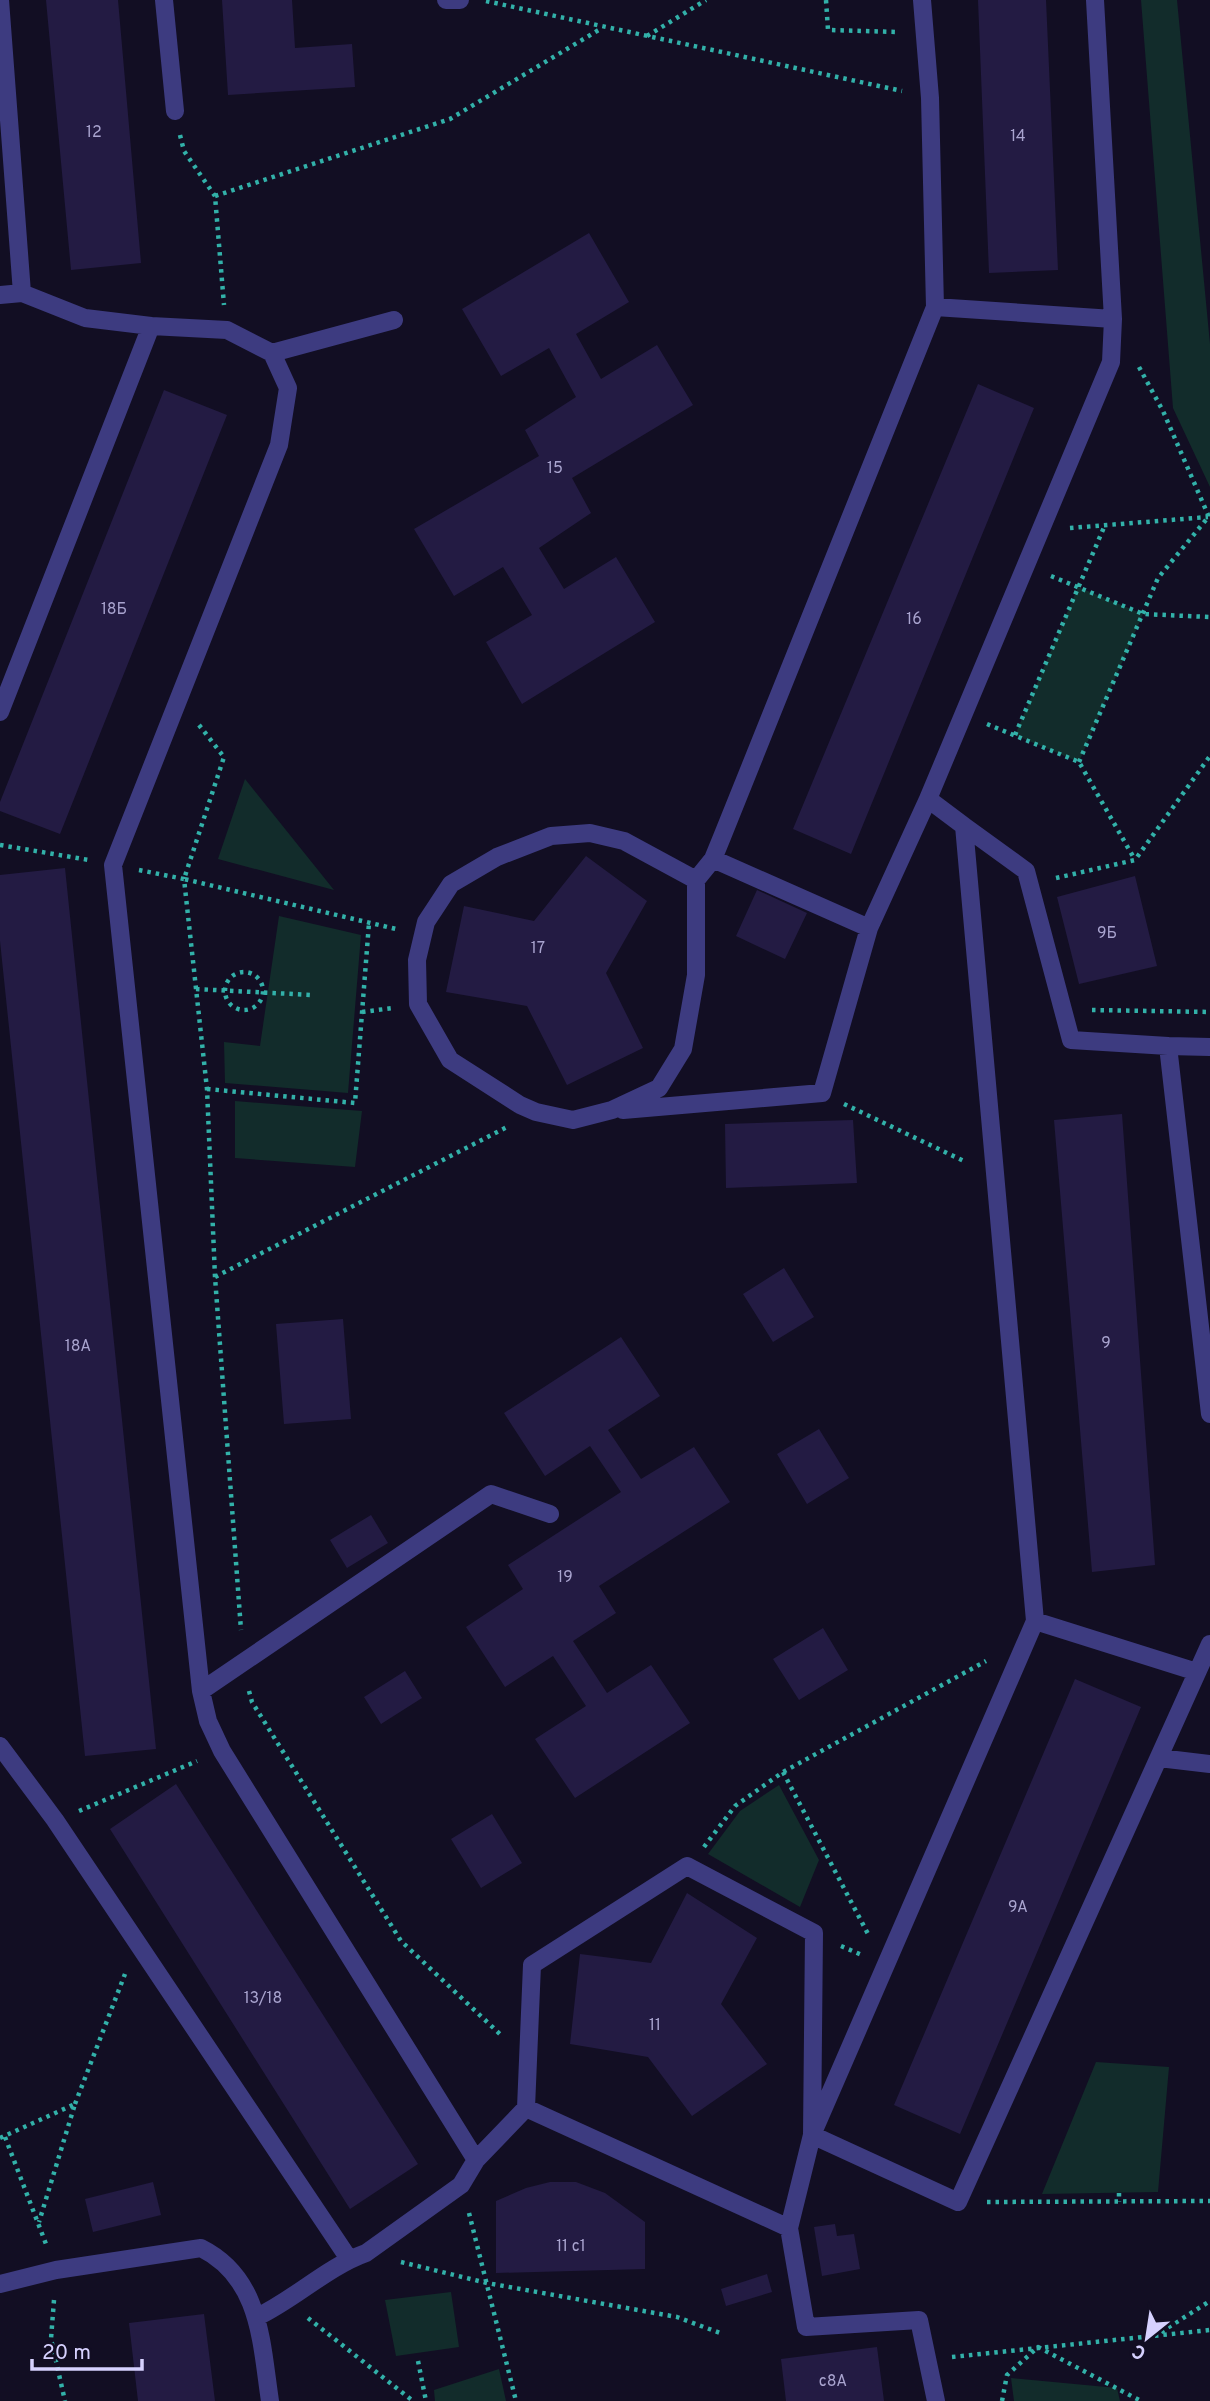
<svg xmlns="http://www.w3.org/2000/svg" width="1210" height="2401" font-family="Overpass,sans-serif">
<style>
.green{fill:#122c2b}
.building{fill:#231b43}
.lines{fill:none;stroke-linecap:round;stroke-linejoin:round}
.path{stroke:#32b1a9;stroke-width:4.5;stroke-dasharray:3.5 5;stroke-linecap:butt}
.minor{stroke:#3d3b80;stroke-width:18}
.labels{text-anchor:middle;stroke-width:5;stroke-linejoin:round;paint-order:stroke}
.number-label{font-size:16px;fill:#a9a4cf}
</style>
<rect width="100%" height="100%" fill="#120e23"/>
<path class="green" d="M1141 0H1177L1210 344V487L1173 408Z
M1078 587 1143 614 1079 762 1015 735Z
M245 779 334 890 218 859Z
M279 916 361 935 348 1093 225 1083 224 1042 260 1046Z
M235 1101 362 1111 355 1167 235 1158Z
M779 1785 819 1860 800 1907 708 1854 740 1811Z
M1096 2062 1169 2067 1158 2192 1042 2194Z
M451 2292 459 2347 396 2356 385 2300Z
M499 2369 506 2401H435L434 2390Z
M1011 2378 1117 2388 1120 2401H1014Z"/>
<path class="building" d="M46 0H118L141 263 71 270Z
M222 0H292L295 48 352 44 355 87 228 95Z
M978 0H1046L1058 270 989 273Z
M589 233 629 302 576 334 601 379 657 345 693 405 572 478 591 513 539 548 564 589 616 557 655 622 522 704 486 642 532 615 503 567 454 596 414 529 539 456 525 430 576 397 549 348 501 376 462 309Z
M978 384 1034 408 851 854 793 829Z
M164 390 227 415 60 834 0 811V802Z
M586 856 647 901 606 973 643 1048 567 1085 527 1006 446 992 464 906 534 921Z
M65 868 156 1749 85 1756 0 941V875Z
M1135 876 1157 966 1079 984 1057 897Z
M757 890 807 913 785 959 736 936Z
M1122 1114 1155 1565 1092 1572 1054 1120Z
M853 1120 857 1183 726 1188 725 1124Z
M784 1268 814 1317 773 1342 743 1294Z
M343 1319 351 1419 284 1424 276 1324Z
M621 1337 660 1396 608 1430 641 1479 694 1447 730 1502 599 1586 616 1613 573 1641 607 1693 651 1665 690 1723 575 1798 535 1739 586 1706 553 1656 505 1687 466 1627 523 1589 508 1565 621 1492 590 1446 545 1476 504 1413Z
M819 1429 849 1478 807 1504 777 1454Z
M371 1515 388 1543 347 1568 330 1540Z
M823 1628 848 1670 799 1700 773 1659Z
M405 1671 422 1698 381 1724 364 1697Z
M1075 1679 1141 1707 960 2134 894 2105Z
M176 1784 418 2164 350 2209 110 1829Z
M492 1814 522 1863 481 1888 451 1839Z
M687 1893 757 1938 721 2004 767 2064 692 2116 648 2057 570 2044 580 1954 651 1963Z
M153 2182 161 2215 93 2232 85 2199Z
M550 2182H576L605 2193 645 2222V2269L496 2273V2201L526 2188Z
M835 2224 837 2236 854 2234 860 2269 822 2276 814 2227Z
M767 2274 772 2292 726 2306 721 2289Z
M204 2314 215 2401H138L129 2323Z
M877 2347 884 2401H786L781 2359Z"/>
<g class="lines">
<path class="path" d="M826 0 828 30 899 32
M486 1 902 91
M647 36 706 0
M180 135 184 151 215 196 224 305
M215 196 450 119 602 28
M1139 367 1163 411 1209 517
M1070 528 1208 517
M1051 576 1143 614 1210 617
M987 724 1079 762 1135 860
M199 725 224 757 184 879 396 929
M1015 735 1105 525
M1079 762 1158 578 1210 515
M0 845 89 860
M139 870 184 879 207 1089 215 1277 241 1630
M1056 878 1135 860 1210 756
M225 991a19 19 0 1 1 38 0a19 19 0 1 1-38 0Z
M196 989 311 995
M1092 1010 1210 1012
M362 1012 393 1008
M207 1089 355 1103 369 923
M844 1104 966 1162
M215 1277 507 1127
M249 1691 252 1702 401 1941 502 2036
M783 1772 868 1934
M79 1811 197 1761
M704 1847 735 1806 783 1772 986 1661
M841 1946 862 1955
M75 2104 125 1974
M5 2137 46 2244
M0 2138 75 2104 39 2222
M1119 2193V2202
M987 2202 1210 2201
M469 2213 516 2401
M401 2262 487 2283 677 2317 720 2333
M54 2300 51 2339 65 2401
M308 2318 413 2401
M1161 2332 1210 2301
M952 2357 1210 2330
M418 2361 426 2401
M1002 2401 1007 2375 1038 2347 1141 2401"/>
<path class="minor" d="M0 0 22 293
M164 0 175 111
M446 0H460
M0 295 22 293 85 318 151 326
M935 307 1113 319
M272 353 394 320
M0 712 151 326 227 330 272 353 288 388 279 445 113 865 201 1691
M964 826 1026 871 1071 1040 1168 1046
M713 859 869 928 928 799
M696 880 624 841 590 833 551 836 497 857 451 884 426 922 417 960 418 1004 450 1060 520 1105 536 1112 573 1120 612 1110 659 1088 683 1049 696 975V880L713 859 722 837 935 307 930 98 922 0
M1210 1047 1168 1046 1210 1414
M623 1110 822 1093 869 928
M1035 1621 1197 1672
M0 1746 55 1820 349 2259
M1159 1758 1210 1764
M526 2108 532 1965 687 1866 814 1933 812 2135 958 2202 1210 1644
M476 2160 526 2108 789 2228
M0 2284 56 2270 201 2248C261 2278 261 2342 270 2401
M257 2317C295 2299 327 2267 366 2253L461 2185 476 2160 222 1751 208 1721 201 1691 491 1494 550 1514
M936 2401 919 2320 806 2327 789 2228 812 2135 1035 1621 964 826 928 799 1111 362 1113 319 1095 0"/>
</g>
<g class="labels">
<g class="number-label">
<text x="94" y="137">12</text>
<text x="1018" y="141">14</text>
<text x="555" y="473">15</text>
<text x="114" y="614">18Б</text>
<text x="914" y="624">16</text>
<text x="1107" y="938">9Б</text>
<text x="538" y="953">17</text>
<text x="1106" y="1348">9</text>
<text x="78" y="1351">18А</text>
<text x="565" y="1582">19</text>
<text x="1018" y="1912">9А</text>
<text x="263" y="2003">13/18</text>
<text x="655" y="2030">11</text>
<text x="571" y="2251">11 с1</text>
<text x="833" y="2386">с8А</text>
</g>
</g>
<g transform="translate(1147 2338) rotate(210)" stroke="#120e23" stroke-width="5" paint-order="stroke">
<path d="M0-5L12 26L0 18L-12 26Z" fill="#d6d1fe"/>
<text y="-10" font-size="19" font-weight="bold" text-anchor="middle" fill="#d6d1fe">С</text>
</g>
<path d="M32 2359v10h110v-10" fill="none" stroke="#d6d1fe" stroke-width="3.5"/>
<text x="42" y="2359" font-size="21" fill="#d6d1fe" stroke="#120e23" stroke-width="5" paint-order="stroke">20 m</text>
</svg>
